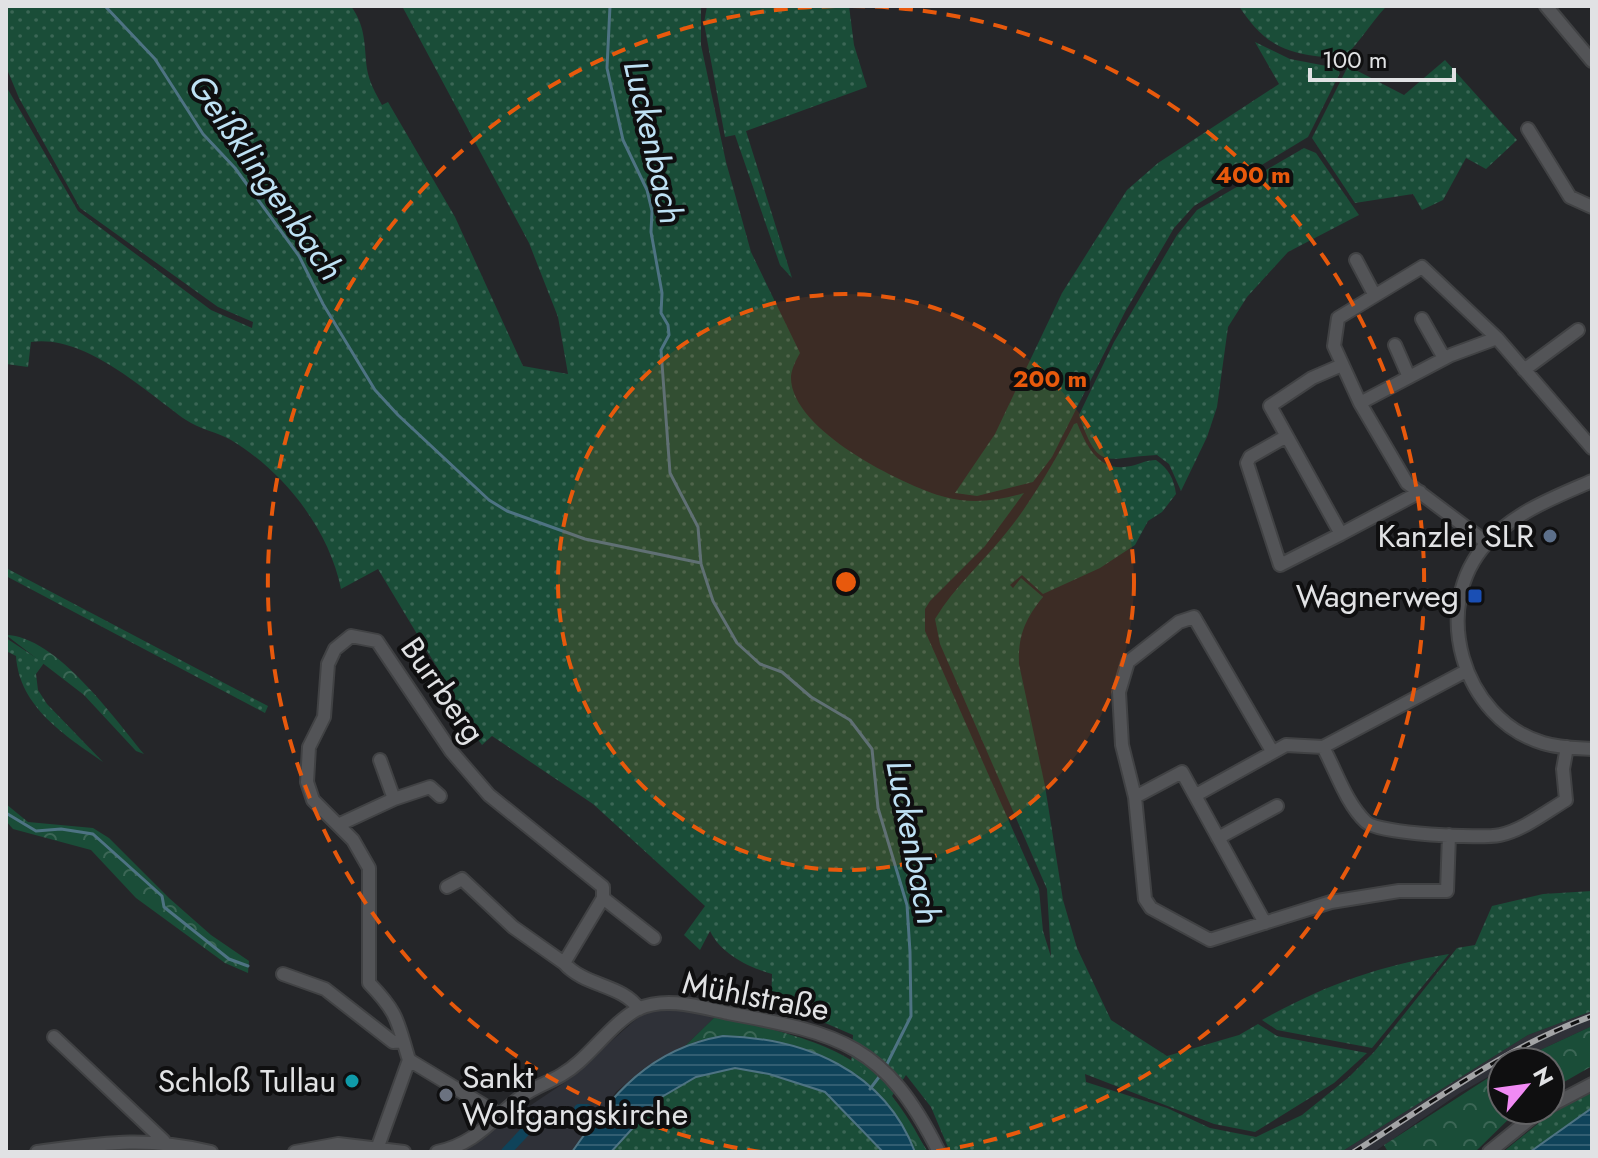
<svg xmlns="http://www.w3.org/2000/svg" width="1598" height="1158" font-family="Jost,sans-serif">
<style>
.built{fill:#2f3138}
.grass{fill:url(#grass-dots)}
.forest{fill:url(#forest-crowns)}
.water{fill:url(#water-rules);stroke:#4e7383;stroke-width:2}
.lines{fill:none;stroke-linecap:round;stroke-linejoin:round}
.stream{stroke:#4e7383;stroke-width:3}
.canal{stroke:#0f435a;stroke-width:10}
.minor-casing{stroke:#414244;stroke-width:16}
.minor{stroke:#535457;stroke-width:12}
.rail-casing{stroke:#a3a4a6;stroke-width:6}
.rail{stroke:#0f0f10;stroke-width:3;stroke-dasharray:9;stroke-linecap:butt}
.ring{fill:none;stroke:#e8590c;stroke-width:4;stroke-dasharray:14 10}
.service-dot{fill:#5c6f8a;stroke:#0f0f10;stroke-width:3}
.transit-dot{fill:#1a4fb4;stroke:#0f0f10;stroke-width:3}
.culture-dot{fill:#0f9aa8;stroke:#0f0f10;stroke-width:3}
.worship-dot{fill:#6b7280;stroke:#0f0f10;stroke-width:3}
.labels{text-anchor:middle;stroke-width:8;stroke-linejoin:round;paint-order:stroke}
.poi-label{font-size:32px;fill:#e1e2e4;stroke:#0f0f10;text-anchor:end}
.street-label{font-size:32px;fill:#e1e2e4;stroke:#0f0f10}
.water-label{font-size:34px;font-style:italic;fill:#bee1f4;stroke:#0f0f10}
.centre{fill:#e8590c;stroke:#0f0f10;stroke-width:4}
.ring-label{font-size:24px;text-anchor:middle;font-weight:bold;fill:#e8590c;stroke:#0f0f10;stroke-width:8;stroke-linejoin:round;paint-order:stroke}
</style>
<defs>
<pattern id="grass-dots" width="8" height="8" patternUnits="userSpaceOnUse" patternTransform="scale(2)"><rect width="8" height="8" fill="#1a4d38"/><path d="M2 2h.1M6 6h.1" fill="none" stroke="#3b6655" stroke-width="1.8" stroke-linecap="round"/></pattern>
<pattern id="forest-crowns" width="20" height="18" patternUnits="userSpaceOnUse" patternTransform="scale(2)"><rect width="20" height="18" fill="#1a4d38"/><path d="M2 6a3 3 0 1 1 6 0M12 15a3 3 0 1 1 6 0" fill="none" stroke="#3b6655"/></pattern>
<pattern id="water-rules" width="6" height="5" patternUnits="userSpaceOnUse" patternTransform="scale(2)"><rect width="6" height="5" fill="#0f435a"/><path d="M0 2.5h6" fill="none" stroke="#325e72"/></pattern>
</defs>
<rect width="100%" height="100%" fill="#252629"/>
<path class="built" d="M665 1005 717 1015 683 1048 643 1069 616 1092 572 1152H456L481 1140 504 1119H510L564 1083 643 1013Z
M1592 1011V1026L1514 1062H1502V1069L1460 1093 1374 1152H1341L1528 1035Z"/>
<path class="grass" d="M6 6H351C366 27 364 44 367 69 369 82 376 94 382 105L388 102 455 217 523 366 568 374 558 317 529 243 402 6H701V45L726 162 751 252 800 353C796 360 792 368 791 376 789 429 902 485 945 497 970 504 999 501 1024 493L985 546 930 601 925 609V631L1039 889 1043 931 1051 957 1047 889 940 644 935 619C955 586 982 563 1006 533 1030 504 1057 458 1074 424L1077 423C1087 447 1099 473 1131 466 1140 464 1146 460 1156 460 1169 469 1174 479 1176 494L1162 512 1148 521 1135 545 1100 568 1043 594 1022 575 1010 585 1013 588 1021 578 1043 597C1025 619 1018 636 1019 664L1045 786 1063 900 1077 948 1111 1020 1167 1056 1239 1035 1258 1024 1277 1036 1367 1053 1334 1083 1255 1132 1214 1124 1085 1074 1086 1082 1167 1108 1210 1128 1256 1137 1302 1115 1349 1077 1374 1052 1457 948 1475 945 1492 906 1543 894 1592 891V1011L1528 1035 1341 1152H950L931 1107 906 1075 892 1096 928 1152H611L660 1098 696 1077 735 1068 850 1083 853 1035 816 1019 818 1010 771 1006 772 974C748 967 721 954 710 931L700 950 684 935 705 906 593 804 492 736 482 745 451 703 444 679 378 569 341 589C329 529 284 472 231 440 217 432 199 429 186 420 145 391 85 334 31 342L28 367 6 364V86L78 211 211 310 252 328 253 322 218 307 80 208 19 98 6 67Z
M707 6H849L854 45 867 87 746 131 792 278 780 265 735 135 725 137 704 23Z
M1239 6H1387C1375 17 1355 49 1346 54 1337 59 1325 57 1315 56 1278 52 1258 36 1239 6Z
M1255 42 1290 59 1337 68 1340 73 1308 137 1194 206 1174 228 1125 312 1052 457 1033 482 977 496 955 493 995 434 1062 293 1127 190 1158 163 1279 84Z
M1445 60 1517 140 1486 169 1466 158 1443 200 1422 210 1413 194 1355 203 1312 138 1348 66 1404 95Z
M1304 148 1316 153 1359 215 1288 252 1247 297 1228 327 1217 407 1207 437 1181 491 1169 464 1157 455C1106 457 1099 474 1079 415L1114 342 1177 235 1197 210Z
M6 568 268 706 265 713 6 576Z
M6 638 44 663 36 674 38 690 47 704 103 762C66 736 19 707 16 656L6 651Z
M1449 954 1372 1048 1277 1030 1262 1020C1325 985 1378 966 1449 954Z
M1592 1091V1108L1530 1152H1503L1546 1117Z"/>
<path class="forest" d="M6 635C56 636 114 718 144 754L136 751 84 695Z
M6 804 28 822 93 828 109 838 169 898 211 935 249 961 248 973 225 963 136 898 91 850 13 829 6 821Z
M717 1015C821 1043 875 1047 927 1152H915L888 1104 875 1089 723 1036 697 1041 683 1048Z
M1592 1026V1066L1550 1090V1062H1514Z
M1502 1069V1110H1518L1475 1152H1388L1384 1145Z"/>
<path class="water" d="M723 1036C804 1038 884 1070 915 1152H883L825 1092 769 1074 735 1068 696 1077 660 1098 611 1152H572C613 1094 649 1049 723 1036Z
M1592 1108V1152H1530Z"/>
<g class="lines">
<path class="stream" d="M105 6 155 59 203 134 235 168 299 256 323 304 375 390 398 415 489 500 507 511 585 539 701 563
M610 6 607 68 623 140 647 190 652 211 651 232 662 293 661 313 668 325 669 335 661 350 670 473 698 527 701 564 713 601 737 643 760 664 782 672 811 697 850 720 872 749 878 808 907 905 910 952 911 1016 886 1066
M6 813 36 831 61 829 93 834 162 896 164 907 229 959 248 966
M870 1089 882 1073
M526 1119 533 1123"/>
<path class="canal" d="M579 1109H587
M506 1152 533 1123"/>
<g class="minor-casing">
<path id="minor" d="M1546 6 1592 61
M1528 129 1570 197 1592 207
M1356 260 1374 294
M1422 319 1444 358
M1395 345 1409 377
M1342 365 1312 378 1270 406 1341 534 1420 492
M1524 370 1578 330
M1360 403 1451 355 1497 338
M1285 437 1250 457 1247 463 1280 565 1341 534
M1592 481C1555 497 1515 512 1487 543 1429 606 1462 719 1543 743 1559 748 1576 748 1592 749
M1487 543 1407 483 1360 403 1334 346 1338 318 1422 267 1497 338 1592 448
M1323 747C1336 771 1346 803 1366 822 1379 834 1481 839 1500 835 1523 830 1546 812 1566 800L1563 769 1567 747
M1272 751 1194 617 1179 622 1128 662 1119 692 1122 745 1135 797 1145 899 1151 908 1210 940 1331 902 1399 891H1447L1449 835
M1196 795 1286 745 1323 747 1466 671
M1135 797 1182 772 1265 923
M394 799 430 787 440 796
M338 825 394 799 380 760
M1218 838 1277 806
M447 887 462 879 513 927 564 963
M603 898 654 938
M283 974 325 989 393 1042 403 1041
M54 1037 164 1141
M1550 1106 1592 1084
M500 1115 409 1060C397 1021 399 1014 369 983V868L353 840 313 800 307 782 309 747 324 717 328 664 335 649 351 636 377 641 451 751 489 795 603 887V898L564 963C585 987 622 984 639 1009
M37 1152C105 1143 144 1136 211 1152
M295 1152 338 1144 404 1152
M376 1152 409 1060
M437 1152C476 1144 492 1119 522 1096 540 1083 558 1081 579 1062 597 1046 617 1020 638 1009 666 996 700 1007 728 1013 841 1034 885 1044 939 1152
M1489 1152 1541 1110"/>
</g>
<use href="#minor" class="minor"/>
<g class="rail-casing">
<path id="rail" d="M1354 1152C1433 1102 1504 1048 1592 1016"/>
</g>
<use href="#rail" class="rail"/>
</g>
<circle cx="846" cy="582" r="288" fill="#e8590c" fill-opacity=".12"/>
<g class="ring">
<circle cx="846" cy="582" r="288"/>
<path d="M761 1152A576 576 0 0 1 841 6M851 6A576 576 0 0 1 931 1152"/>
</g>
<circle class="service-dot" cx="1550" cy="536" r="8"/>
<rect class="transit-dot" x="1467" y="588" width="16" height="16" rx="4"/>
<circle class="culture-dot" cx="352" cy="1081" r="8"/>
<circle class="worship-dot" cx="446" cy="1095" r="8"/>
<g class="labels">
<g class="poi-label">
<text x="1534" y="547">Kanzlei SLR</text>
<text x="1459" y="607">Wagnerweg</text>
<text x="462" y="1088" text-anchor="start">Sankt<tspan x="462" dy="37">Wolfgangskirche</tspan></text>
<text x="336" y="1092">Schloß Tullau</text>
</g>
<g class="street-label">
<text transform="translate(443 690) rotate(55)" y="11">Burrberg</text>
<text transform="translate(756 996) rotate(11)" y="11">Mühlstraße</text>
</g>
<g class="water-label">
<text transform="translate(654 142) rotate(77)" y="12">Luckenbach</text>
<text transform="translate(266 177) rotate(55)" y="12">Geißklingenbach</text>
<text transform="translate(914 842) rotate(79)" y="12">Luckenbach</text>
</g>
</g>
<circle cx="846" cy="582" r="12" class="centre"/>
<g class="ring-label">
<text x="1253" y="183">400 m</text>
<text x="1050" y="387">200 m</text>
</g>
<rect width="1598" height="1158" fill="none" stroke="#e1e2e4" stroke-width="16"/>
<g transform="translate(1526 1086) rotate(61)"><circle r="38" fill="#0f0f10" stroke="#636365" stroke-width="2"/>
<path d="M0-6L14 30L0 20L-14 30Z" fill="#f18af4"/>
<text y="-12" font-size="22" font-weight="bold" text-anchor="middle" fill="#e1e2e4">N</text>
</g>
<path d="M1310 68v12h144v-12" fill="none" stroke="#e1e2e4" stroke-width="4"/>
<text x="1322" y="68" font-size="24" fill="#e1e2e4" stroke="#0f0f10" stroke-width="6" paint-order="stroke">100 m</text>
</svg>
